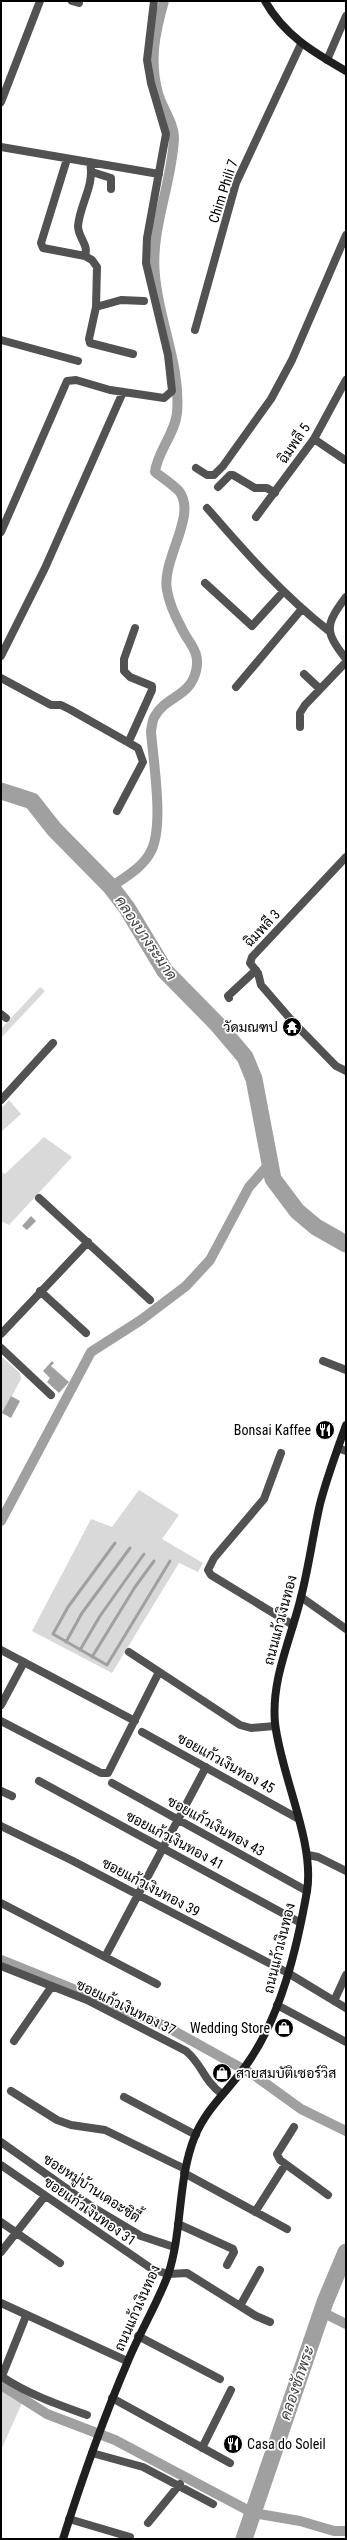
<svg xmlns="http://www.w3.org/2000/svg" width="347" height="2540" font-family="'Roboto Condensed',Sarabun,sans-serif">
<style>
.green{fill:#d9d9d9}
.water{fill:#a0a0a0}
.lines{fill:none;stroke-linecap:round;stroke-linejoin:round}
.stream{stroke:#a0a0a0;stroke-width:3}
.canal{stroke:#a0a0a0;stroke-width:10}
.river{stroke:#a0a0a0;stroke-width:17}
.street{stroke:#525252;stroke-width:8}
.secondary{stroke:#1f1f1f;stroke-width:8}
.labels{text-anchor:middle;stroke-width:3.5;stroke-linejoin:round;paint-order:stroke}
.street-label{font-size:14px;fill:#000;stroke:#fff}
.poi-label{font-size:14px;fill:#000;stroke:#fff;text-anchor:end}
.water-label{font-size:15px;font-style:italic;fill:#414141;stroke:#fff}
</style>
<rect width="100%" height="100%" fill="#fff"/>
<path class="green" d="M40 987 45 991 1 1038V1029Z
M9 1100 21 1114 1 1132V1109Z
M44 1137 72 1157 9 1225 1 1221V1172L5 1174Z
M1 1356 20 1373 21 1379 1 1416Z
M139 1490 179 1515 162 1539 203 1563 198 1572 179 1563 112 1673 32 1631 91 1519 112 1527Z
M1 2389 22 2403 1 2450Z"/>
<path class="water" d="M31 1216 36 1221 27 1230 22 1226Z
M52 1361 54 1363 51 1366 69 1382 59 1393 47 1382 50 1378 43 1371Z
M11 1396 20 1401 11 1418 2 1413Z"/>
<g class="lines">
<path class="stream" d="M115 1543 68 1607 53 1634 107 1665 170 1561
M66 1642 82 1613 130 1548
M80 1650 100 1616 144 1554
M92 1657 135 1587 154 1561"/>
<path class="canal" d="M111 887C124 878 142 868 150 853 165 828 153 761 151 731 152 727 152 720 155 716 166 696 190 697 196 671 201 651 188 643 181 627 175 616 169 602 167 590 161 560 198 515 179 491 172 484 163 478 155 472 157 452 175 434 177 413 181 366 159 322 155 276 150 230 172 184 174 138 174 123 162 108 158 93 149 61 155 32 164 1
M1 1521 91 1352 141 1320 186 1286 210 1260 249 1187 270 1163
M1 1960 165 2026 254 2075 301 2109 346 2131
M322 2312 346 2324
M1 2385 47 2414 115 2440 253 2513 300 2521 334 2531H346"/>
<path class="river" d="M1 791 32 801 54 829 111 887 127 908 165 971 217 1024 245 1057 254 1079 273 1179 297 1211 316 1227 346 1244
M244 2539 325 2302 346 2252"/>
<path class="street" d="M72 1 79 3
M327 60 346 16
M1 102 40 1
M1 147 159 174
M67 159 41 243 43 248 85 256 92 260 97 267 96 307 89 339 90 343 133 354
M92 172 111 178V189
M85 256C89 244 78 238 78 226 80 203 95 186 90 162
M96 307 121 300 144 301
M195 330 236 183 301 44
M1 340 78 361
M314 439 345 460
M196 468 207 475H214L223 466 271 399 292 360 346 235
M218 487 230 475H233L255 488H267L275 493
M207 508C245 552 283 595 329 631
M256 517 314 439 346 380
M1 532 67 381 76 380 110 390 164 398 172 391 168 355 146 263 147 238 166 134 151 83 147 60 154 1
M205 583 252 626 283 592
M346 597C325 625 324 631 346 659
M1 656 45 568 123 392
M304 674 320 689
M1 678 51 705H61L71 710 138 748 143 762 117 811
M236 687 301 610
M300 727V713L305 705 346 662
M129 741 152 690V686L130 677 124 671V659L135 628
M346 857 252 957 250 963 258 973 261 985 293 1022 336 1066 346 1071
M229 998 228 996 256 970
M1 1014 6 1018
M1 1100 53 1043
M39 1198 150 1300
M40 1291 86 1333
M1 1334 88 1242
M1 1348 51 1395
M323 1361 346 1370
M338 1448 346 1451
M281 1453 264 1499 214 1558 208 1570 211 1575 293 1625
M301 1597 346 1629
M1 1650 135 1721
M129 1652 240 1725 251 1728 275 1726
M1 1705 24 1662
M1 1721 101 1773H108L159 1672
M142 1732 297 1818
M39 1781 299 1922
M112 1783 307 1891
M1 1791 12 1796
M1 1826 71 1860 288 1973 346 2008
M308 1855 318 1857 346 1871
M1 1903 157 1984
M105 1957 206 1767
M1 1966 87 2000 186 2051C202 2064 203 2080 222 2094
M334 2001 346 1975
M277 2005 346 2042
M14 2041 52 1986
M11 2091 57 2120 71 2125 105 2130 185 2169
M124 2097 196 2135
M294 2127 277 2154 280 2160 328 2195
M1 2142 94 2208 141 2236 174 2247
M1 2165 152 2269 168 2274 187 2273 256 2316 270 2322
M184 2173 287 2229
M255 2212 285 2165
M1 2222 60 2263
M178 2224 233 2249 234 2252 227 2265
M1 2252 45 2196
M1 2303 127 2361
M240 2306 260 2270
M138 2336 220 2379
M1 2376C28 2394 56 2404 87 2415
M2 2376 26 2316
M112 2398 230 2463
M202 2448 231 2390
M92 2453 143 2467 213 2504
M69 2519 130 2537
M148 2523 180 2484"/>
<path class="secondary" d="M265 1C284 35 313 52 346 71
M63 2539C82 2479 103 2419 128 2361 140 2332 157 2304 168 2275 183 2230 177 2180 195 2136 207 2107 230 2089 247 2064 281 2016 297 1948 307 1891 315 1842 281 1776 275 1723 271 1679 291 1639 301 1597 309 1566 313 1534 320 1504 327 1477 337 1451 346 1425"/>
</g>
<defs>
<g id="temple-disc" transform="scale(1)"><circle r="9.5" fill="#000" stroke="#fff"/><path d="M0-6L5-2H3V0L6.5 2.5H4V6H1.5V3h-3V6H-4V2.5H-6.5L-3 0V-2H-5Z" fill="#fff"/></g>
<g id="restaurant-disc" transform="scale(1)"><circle r="9.5" fill="#000" stroke="#fff"/><path d="M-5-6h1v4h1v-4h1v4h1v-4h1v5L-1.5 .5V6h-2V.5L-5-1ZM5-6V6H3V1.5H1.5Q1.5-4 5-6Z" fill="#fff"/></g>
<g id="shop-disc" transform="scale(1)"><circle r="9.5" fill="#000" stroke="#fff"/><path d="M-5-2.5h2.3a2.7 3.5 0 0 1 5.4 0H5L5.5 6h-11ZM-1.5-2.5h3a1.5 2.3 0 0 0-3 0Z" fill="#fff"/></g>
</defs>
<g fill-rule="evenodd">
<use href="#temple-disc" x="292" y="1027"/>
<use href="#restaurant-disc" x="325" y="1430"/>
<use href="#shop-disc" x="284" y="2028"/>
<use href="#shop-disc" x="222" y="2073"/>
<use href="#restaurant-disc" x="233" y="2444"/>
</g>
<g class="labels">
<g class="street-label">
<text transform="translate(223 191) rotate(-72)" y="5">Chim Phili 7</text>
<text transform="translate(294 443) rotate(-56)" y="5">ฉิมพลี 5</text>
<text transform="translate(262 928) rotate(-47)" y="5">ฉิมพลี 3</text>
<text transform="translate(280 1620) rotate(-75)" y="5">ถนนแก้วเงินทอง</text>
<text transform="translate(226 1763) rotate(29)" y="5">ซอยแก้วเงินทอง 45</text>
<text transform="translate(216 1826) rotate(29)" y="5">ซอยแก้วเงินทอง 43</text>
<text transform="translate(175 1840) rotate(28)" y="5">ซอยแก้วเงินทอง 41</text>
<text transform="translate(151 1887) rotate(28)" y="5">ซอยแก้วเงินทอง 39</text>
<text transform="translate(279 1948) rotate(-76)" y="5">ถนนแก้วเงินทอง</text>
<text transform="translate(126 2007) rotate(26)" y="5">ซอยแก้วเงินทอง 37</text>
<text transform="translate(92 2188) rotate(33)" y="5">ซอยหมู่บ้านเดอะซิตี้</text>
<text transform="translate(90 2211) rotate(35)" y="5">ซอยแก้วเงินทอง 31</text>
<text transform="translate(137 2308) rotate(-66)" y="5">ถนนแก้วเงินทอง</text>
</g>
<g class="poi-label">
<text x="278" y="1032">วัดมณฑป</text>
<text x="311" y="1435">Bonsai Kaffee</text>
<text x="270" y="2033">Wedding Store</text>
<text x="236" y="2078" text-anchor="start">สายสมบัติเซอร์วิส</text>
<text x="247" y="2449" text-anchor="start">Casa do Soleil</text>
</g>
<g class="water-label">
<text transform="translate(146 938) rotate(56)" y="5">คลองบางระมาด</text>
<text transform="translate(297 2383) rotate(-71)" y="5">คลองชักพระ</text>
</g>
</g>
<rect width="347" height="2540" fill="none" stroke="#000000" stroke-width="4"/>
</svg>
